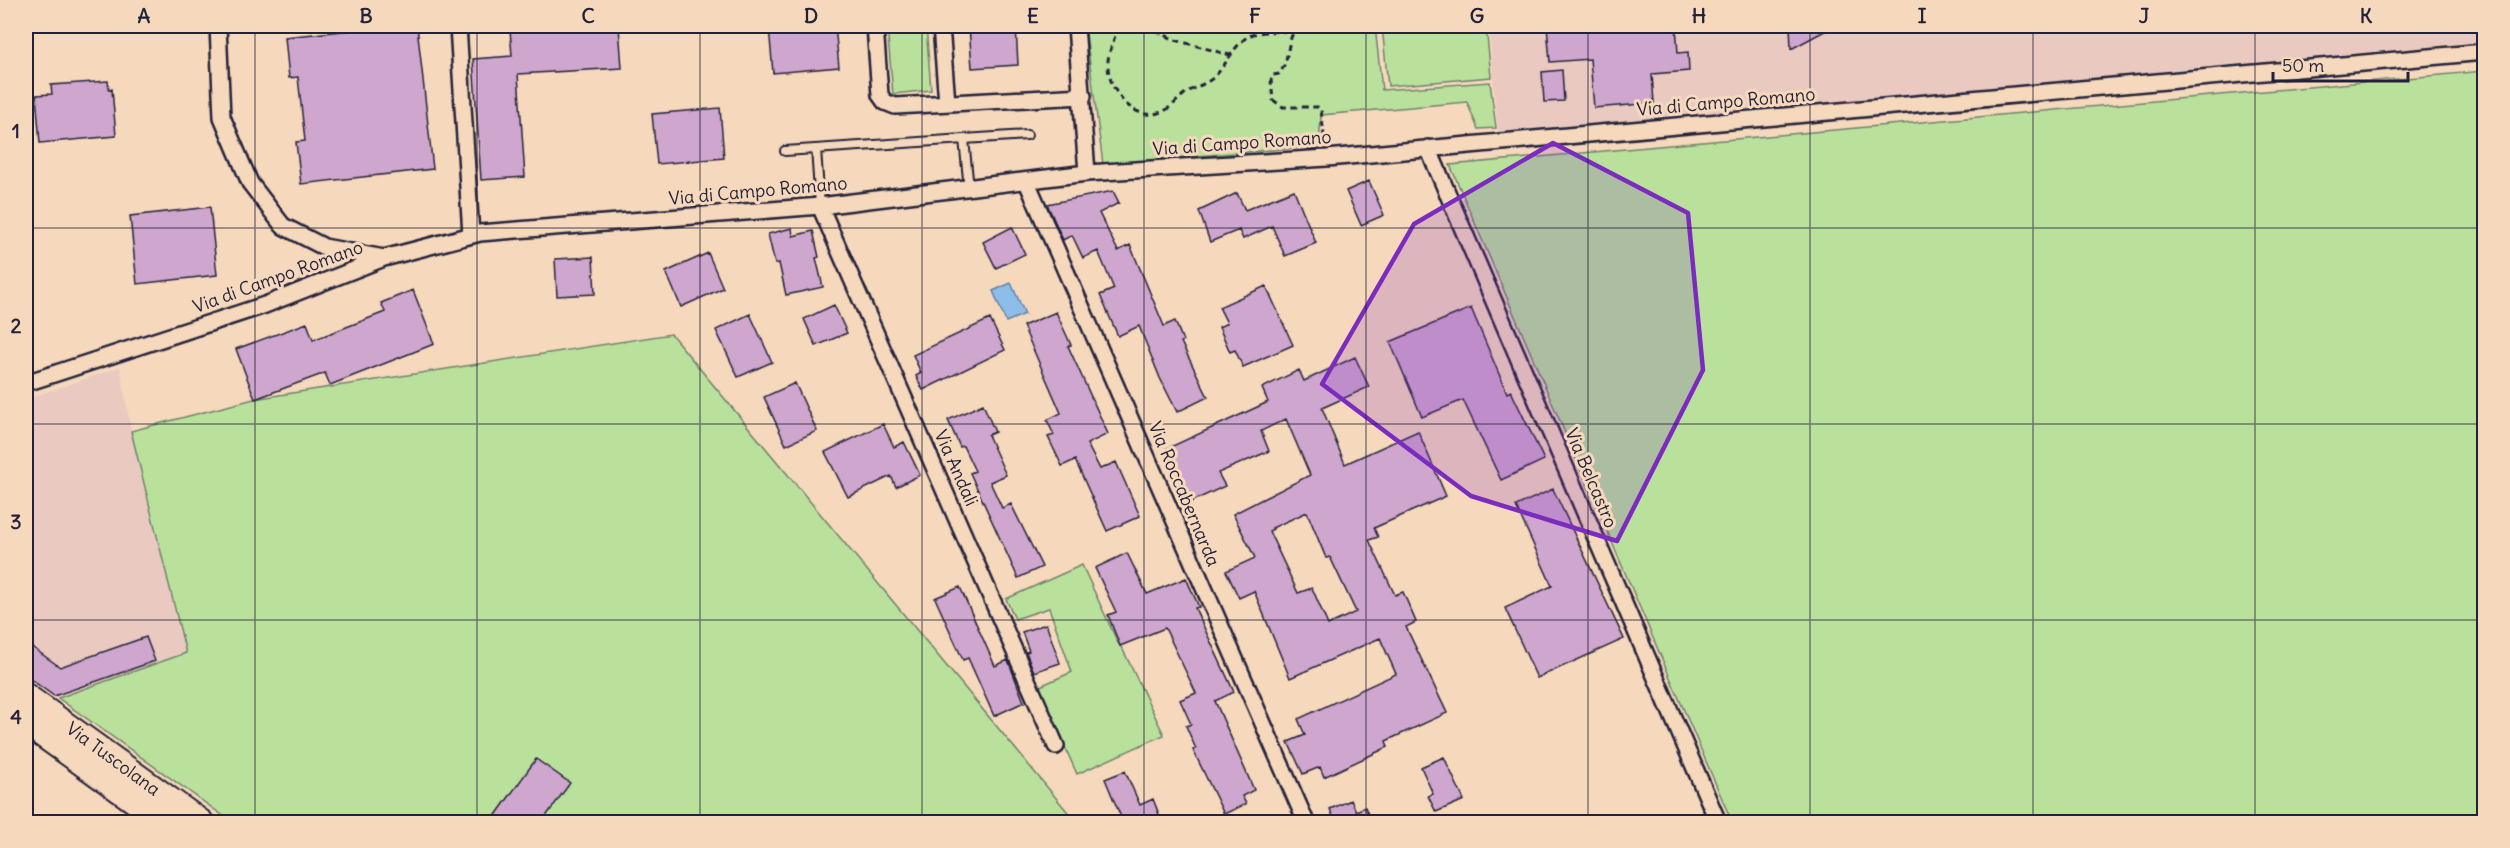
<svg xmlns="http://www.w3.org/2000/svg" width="2510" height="848" font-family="Delius,sans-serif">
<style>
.built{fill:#eac9c1}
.green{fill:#bae19c;stroke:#6e826c;stroke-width:1.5}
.water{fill:#8dbee9;stroke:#6280a3;stroke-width:1.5}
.building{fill:#cfa6cd;stroke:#22223b;stroke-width:1.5;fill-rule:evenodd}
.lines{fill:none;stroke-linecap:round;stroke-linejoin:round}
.lane-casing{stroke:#22223b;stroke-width:12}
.street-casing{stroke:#22223b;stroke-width:20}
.primary-casing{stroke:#22223b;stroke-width:28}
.path{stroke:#22223b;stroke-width:3;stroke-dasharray:6 4.5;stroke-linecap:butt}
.lane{stroke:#f6d8bc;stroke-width:8}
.street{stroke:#f6d8bc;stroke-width:15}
.primary{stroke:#f6d8bc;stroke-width:24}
.marked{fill:#7b2cbf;fill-opacity:0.2;stroke:#7b2cbf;stroke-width:4.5;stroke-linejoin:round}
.grid{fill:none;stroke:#22223b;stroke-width:1.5;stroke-opacity:0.55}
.labels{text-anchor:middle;stroke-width:6;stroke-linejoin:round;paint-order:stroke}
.street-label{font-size:18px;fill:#22223b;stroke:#f6d8bc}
.neatline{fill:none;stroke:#22223b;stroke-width:2}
.grid-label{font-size:20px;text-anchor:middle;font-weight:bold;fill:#22223b}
</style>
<rect width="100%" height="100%" fill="#f6d8bc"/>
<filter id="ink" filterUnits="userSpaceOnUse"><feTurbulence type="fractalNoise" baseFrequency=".0167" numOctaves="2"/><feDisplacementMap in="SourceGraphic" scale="12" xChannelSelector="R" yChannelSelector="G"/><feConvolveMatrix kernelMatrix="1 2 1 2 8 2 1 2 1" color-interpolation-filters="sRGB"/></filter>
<g filter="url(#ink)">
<path class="built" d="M1489 26H2484V41L1498 134Z
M120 367 131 431 186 653 58 698 26 673V399Z"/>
<path class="green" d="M887 26H926L931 90 893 94Z
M1085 26H1375L1382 90 1490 82 1496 128 1478 129 1467 102 1321 115 1319 146 1103 164Z
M1382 26H1486L1491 77 1388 86Z
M2484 71V822H1732L1450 165Z
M671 334 1076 822H232L58 698 186 653 131 431 254 399Z
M1082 565 1118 643 1123 650 1164 735 1077 774 1038 687 1072 672 1049 608 1015 619 1006 599Z"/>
<path class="water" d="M1011 283 1025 314 1006 322 993 291Z"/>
<path class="building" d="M391 26H417L433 169 301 184 296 142 305 141 298 77 289 78 285 37Z
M560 26H619L622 68 518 74 525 177 481 180 473 59 512 56 510 29Z
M791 26H835L839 67 773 73 769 27Z
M969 26H1016L1018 65 972 68Z
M1547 26H1676L1678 53 1688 52 1689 71 1652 74 1654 103 1594 108 1590 59 1550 62Z
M1790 26H1834L1791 49Z
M1562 70 1564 101 1544 102 1542 72Z
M108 81 109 90 112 89 116 136 40 143 36 95 52 94 51 85Z
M720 108 724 158 657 164 652 114Z
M1369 181 1384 215 1361 225 1346 191Z
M1294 190 1316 243 1285 256 1272 226 1243 239 1239 230 1210 242 1199 211 1237 193 1245 210Z
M1113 191 1119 203 1099 213 1118 251 1130 245 1164 326 1175 321 1183 341 1181 342 1208 397 1177 412 1160 378 1139 326 1118 336 1100 295 1114 289 1098 251 1083 258 1072 235 1063 240 1047 204Z
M210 207 217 275 137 284 130 216Z
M1012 227 1025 254 996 268 983 242Z
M792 228 793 236 813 231 819 257 816 258 823 287 786 295 779 263 775 264 768 234Z
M708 253 723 288 681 307 666 272Z
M593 257 595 294 557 296 555 259Z
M1266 286 1293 345 1243 367 1235 350 1230 352 1219 327 1227 323 1219 307Z
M413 290 434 344 330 385 325 373 255 399 236 349 307 323 313 340 385 312 381 303Z
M834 305 847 333 816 346 804 319Z
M1471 308 1507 393 1511 391 1544 460 1501 480 1463 400 1422 417 1390 342Z
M1056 312 1071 345 1068 346 1108 434 1087 444 1100 469 1116 462 1140 516 1107 531 1075 460 1062 466 1048 437 1054 435 1047 420 1061 413 1023 326Z
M750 314 772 362 738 377 716 330Z
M990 319 1005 350 923 390 916 376 921 373 913 355Z
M1355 357 1369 387 1322 408 1345 464 1418 431 1446 496 1374 528 1378 537 1369 540 1395 595 1403 592 1416 622 1406 627 1447 713 1386 741 1388 747 1324 777 1320 767 1303 774 1288 742 1305 735 1298 719 1396 674 1380 638 1290 678 1254 591 1239 598 1226 571 1255 558 1233 514 1310 475 1286 419 1261 431 1269 451 1218 473 1225 486 1191 502 1166 449 1268 402 1262 388 1299 370 1304 381ZM1307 512 1326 558 1330 557 1356 612 1328 625 1312 588 1298 593 1269 531 1273 529 1272 528Z
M795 383 817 431 786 445 764 397Z
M983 404 995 432 988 435 1006 475 990 482 1002 508 1011 504 1042 567 1018 578 970 473 975 471 963 446 960 447 948 420Z
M883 424 894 447 904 442 920 475 896 487 891 476 848 497 825 452Z
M1553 489 1624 639 1537 678 1505 608 1552 586 1516 506Z
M1127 553 1147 594 1186 578 1199 607 1195 608 1234 692 1215 701 1254 790 1242 796 1246 804 1224 814 1193 750 1196 749 1186 726 1191 724 1180 700 1196 693 1165 628 1120 646 1108 615 1116 612 1095 568Z
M960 587 995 666 1008 660 1024 702 994 716 968 658 963 660 935 598Z
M1046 624 1060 663 1034 672 1026 652 1029 651 1022 632Z
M146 637 155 661 54 696 26 676V643L60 667Z
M1444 757 1464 800 1436 812 1428 796 1433 794 1421 767Z
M536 759 570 783 542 822H491Z
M1125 771 1140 805 1153 799 1162 822H1123L1105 779Z
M1351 800 1356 811 1365 807 1371 822H1328L1334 819 1330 809Z"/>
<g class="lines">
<g class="lane-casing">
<path id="lane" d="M964 139 1027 135
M816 149 820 206
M785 151 964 139 969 189"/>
</g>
<g class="street-casing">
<path id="street" d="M218 26 222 117 250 183 283 226 324 247 384 258
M458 26 471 235
M875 26 880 95 885 102 895 106 1083 96
M941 26 947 103
M1076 26 1087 173
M1428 148 1718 822
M1027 182 1306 822
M820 206 1056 746
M26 383 265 305 384 258 480 233 820 206 1087 173 1327 158 2484 52"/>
</g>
<g class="primary-casing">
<path id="primary" d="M26 696 201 822
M26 723 164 822"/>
</g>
<path class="path" d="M1117 26C1116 39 1107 52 1108 65 1108 89 1132 121 1158 113 1171 110 1177 99 1187 92 1197 86 1207 84 1215 76 1227 64 1233 47 1247 37 1258 30 1280 32 1293 31
M1147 26 1175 40 1230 55
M1299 26C1285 37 1291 60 1279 74L1273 75 1271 80 1273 100 1283 107H1318L1321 110 1325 144"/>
<use href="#lane" class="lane"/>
<use href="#street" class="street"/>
<use href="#primary" class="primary"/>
</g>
</g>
<path class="marked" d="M1553 143 1688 213 1703 370 1617 541 1471 496 1322 384 1414 224Z"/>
<path class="grid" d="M255 26V822M477 26V822M700 26V822M922 26V822M1144 26V822M1366 26V822M1588 26V822M1810 26V822M2033 26V822M2255 26V822M26 228H2484M26 424H2484M26 620H2484"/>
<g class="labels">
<g class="street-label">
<text transform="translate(1726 102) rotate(-5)" y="6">Via di Campo Romano</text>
<text transform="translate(1242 143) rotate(-4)" y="6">Via di Campo Romano</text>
<text transform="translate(758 191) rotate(-5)" y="6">Via di Campo Romano</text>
<text transform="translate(278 277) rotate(-20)" y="6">Via di Campo Romano</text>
<text transform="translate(956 468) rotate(66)" y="6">Via Andali</text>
<text transform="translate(1591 478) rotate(67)" y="6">Via Belcastro</text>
<text transform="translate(1184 494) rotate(67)" y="6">Via Roccabernarda</text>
<text transform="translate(113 759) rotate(36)" y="6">Via Tuscolana</text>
</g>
</g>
<rect width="2510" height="848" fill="none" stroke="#f6d8bc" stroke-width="66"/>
<path d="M2273 72v9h135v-9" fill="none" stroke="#22223b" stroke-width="3"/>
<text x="2282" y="72" font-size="18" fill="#22223b" stroke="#f6d8bc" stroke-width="4.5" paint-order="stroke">50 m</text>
<rect x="33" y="33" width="2444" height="782" class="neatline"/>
<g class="grid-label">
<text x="144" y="23">A</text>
<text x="366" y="23">B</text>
<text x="588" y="23">C</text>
<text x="811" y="23">D</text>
<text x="1033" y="23">E</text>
<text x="1255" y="23">F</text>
<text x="1477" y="23">G</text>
<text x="1699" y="23">H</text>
<text x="1922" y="23">I</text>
<text x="2144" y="23">J</text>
<text x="2366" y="23">K</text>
<text x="16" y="138">1</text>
<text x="16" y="333">2</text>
<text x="16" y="529">3</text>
<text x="16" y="724">4</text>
</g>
</svg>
